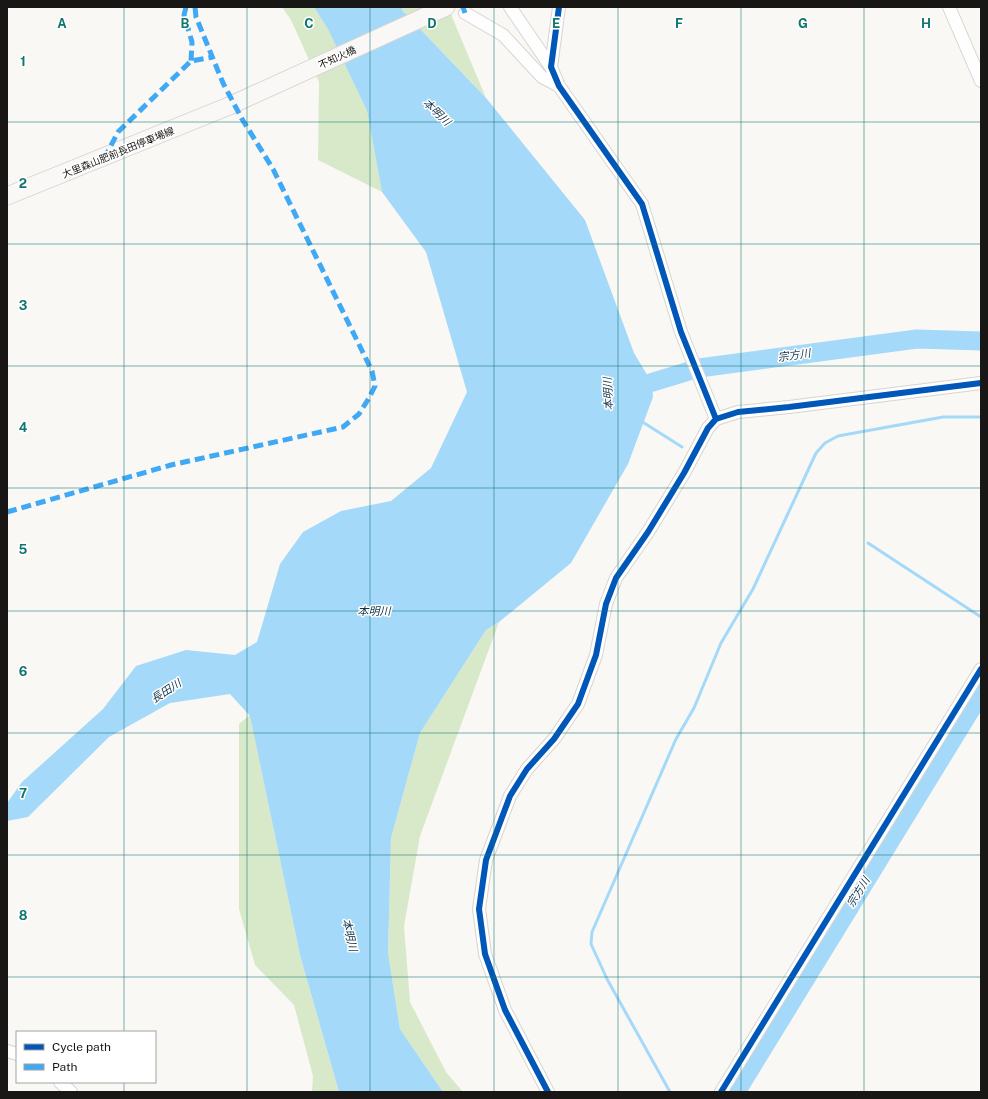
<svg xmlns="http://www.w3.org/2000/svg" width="988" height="1099" font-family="'Public Sans','Noto Sans JP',sans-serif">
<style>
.green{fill:#d8e9ca}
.water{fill:#a4d9f9}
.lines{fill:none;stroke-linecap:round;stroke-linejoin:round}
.stream{stroke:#a4d9f9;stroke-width:3}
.river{stroke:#a4d9f9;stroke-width:19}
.street-casing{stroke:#d6d5d2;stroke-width:14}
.secondary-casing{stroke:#d6d5d2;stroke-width:19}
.street{stroke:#fefefe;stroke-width:12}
.secondary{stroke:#faf8f6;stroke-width:17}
.quiet{stroke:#3fa9f5;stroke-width:5;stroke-dasharray:10 5;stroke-linecap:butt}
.cycleway-casing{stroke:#fff;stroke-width:8}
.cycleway{stroke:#0057b8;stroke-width:6}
.grid{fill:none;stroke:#0f766e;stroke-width:1;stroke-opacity:0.55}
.labels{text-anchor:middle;stroke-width:3;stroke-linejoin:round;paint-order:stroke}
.street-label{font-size:10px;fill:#191715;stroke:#fff}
.water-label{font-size:11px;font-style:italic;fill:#113347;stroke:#fff}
.grid-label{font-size:13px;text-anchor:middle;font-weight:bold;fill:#0f766e;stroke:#fff;stroke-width:3;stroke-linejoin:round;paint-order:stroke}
</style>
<rect width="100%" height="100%" fill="#faf8f5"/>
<path class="green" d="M282 7H314L328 28 367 111 382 192 318 160 319 82 291 20Z
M402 7H448L486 98 402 10Z
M499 622 420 836 404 926 410 1002 446 1072 463 1092H443L400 1029 388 953 391 838 420 733 486 630Z
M250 715 300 955 339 1092H312L313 1076 294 1005 255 965 239 909V724Z"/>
<path class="water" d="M314 7H402V10L486 98 585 220 634 353 652 383 653 397 628 464 571 563 499 622 486 630 420 733 391 838 388 953 400 1029 443 1092H339L300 955 250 716 230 694 170 703 109 737 28 817 7 821V803L22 782 103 709 136 666 186 650 235 655 257 642 280 564 303 532 341 511 391 501 431 468 467 392 426 252 382 192 367 111 328 29Z"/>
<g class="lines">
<path class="stream" d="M641 421 682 447
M868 543 981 617
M670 1092 607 979 591 944 592 932 676 739 694 708 721 643 753 589 816 453 825 443 838 436 943 417H981"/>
<path class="river" d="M627 390 699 368 917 339 981 341
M736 1092 981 693"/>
<g class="street-casing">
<path id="street" d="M510 7 551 67
M559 7 551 67 559 86 642 204 681 332 716 419
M949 7 981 81
M465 13 503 35 542 77 559 86
M7 1051 17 1054
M60 1082 71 1092
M548 1092 505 1010 485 954 479 909 486 860 510 796 527 769 554 739 578 704 596 655 606 604 616 578 648 532 684 473 708 428 716 419 738 412 789 407 981 383
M721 1092 981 669"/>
</g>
<g class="secondary-casing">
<path id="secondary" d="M7 196 229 106 446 7"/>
</g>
<use href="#street" class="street"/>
<use href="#secondary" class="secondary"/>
<path class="quiet" d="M186 7 184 15 192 42 191 61
M463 7 465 13
M104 159 118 132 191 61 213 57
M7 512 171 465 343 427 359 414 369 398 375 386 372 371 273 169 242 119 223 83 196 17 195 7"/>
<g class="cycleway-casing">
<path id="cycleway" d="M559 7 551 67 559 86 642 204 681 332 716 419
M548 1092 505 1010 485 954 479 909 486 860 510 796 527 769 554 739 578 704 596 655 606 604 616 578 648 532 684 473 708 428 716 419 738 412 789 407 981 383
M721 1092 981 669"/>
</g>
<use href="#cycleway" class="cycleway"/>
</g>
<path class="grid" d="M124 7V1032M247 7V1092M370 7V1092M494 7V1092M618 7V1092M741 7V1092M864 7V1092M7 122H981M7 244H981M7 366H981M7 488H981M7 611H981M7 733H981M7 855H981M7 977H981M124 1082V1092"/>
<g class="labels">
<g class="street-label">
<text transform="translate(337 57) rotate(-25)" y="4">不知火橋</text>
<text transform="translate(118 152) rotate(-22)" y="4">大里森山肥前長田停車場線</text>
</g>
<g class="water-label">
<text transform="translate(437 112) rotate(44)" y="4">本明川</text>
<text transform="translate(794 355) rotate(-8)" y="4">宗方川</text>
<text transform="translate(608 394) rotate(-93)" y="4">本明川</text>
<text x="374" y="615">本明川</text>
<text transform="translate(166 691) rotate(-33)" y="4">長田川</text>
<text transform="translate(858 892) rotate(-58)" y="4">宗方川</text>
<text transform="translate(350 935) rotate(77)" y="4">本明川</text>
</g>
</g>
<g class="grid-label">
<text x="62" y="28">A</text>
<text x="185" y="28">B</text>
<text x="309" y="28">C</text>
<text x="432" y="28">D</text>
<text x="556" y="28">E</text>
<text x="679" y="28">F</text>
<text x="803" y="28">G</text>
<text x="926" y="28">H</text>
<text x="23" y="66">1</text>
<text x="23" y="188">2</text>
<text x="23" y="310">3</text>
<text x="23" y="432">4</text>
<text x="23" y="554">5</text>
<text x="23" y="676">6</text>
<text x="23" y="798">7</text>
<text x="23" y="920">8</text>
</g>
<rect width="988" height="1099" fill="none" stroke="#191715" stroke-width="16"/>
<rect x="16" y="1031" width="140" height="52" fill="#ffffff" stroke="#a3a2a1"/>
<rect x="24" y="1044" width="20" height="6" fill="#0057b8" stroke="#a3a2a1"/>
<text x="52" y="1051" font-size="12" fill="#191715">Cycle path</text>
<rect x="24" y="1064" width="20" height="6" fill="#3fa9f5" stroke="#a3a2a1"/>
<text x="52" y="1071" font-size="12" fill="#191715">Path</text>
</svg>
